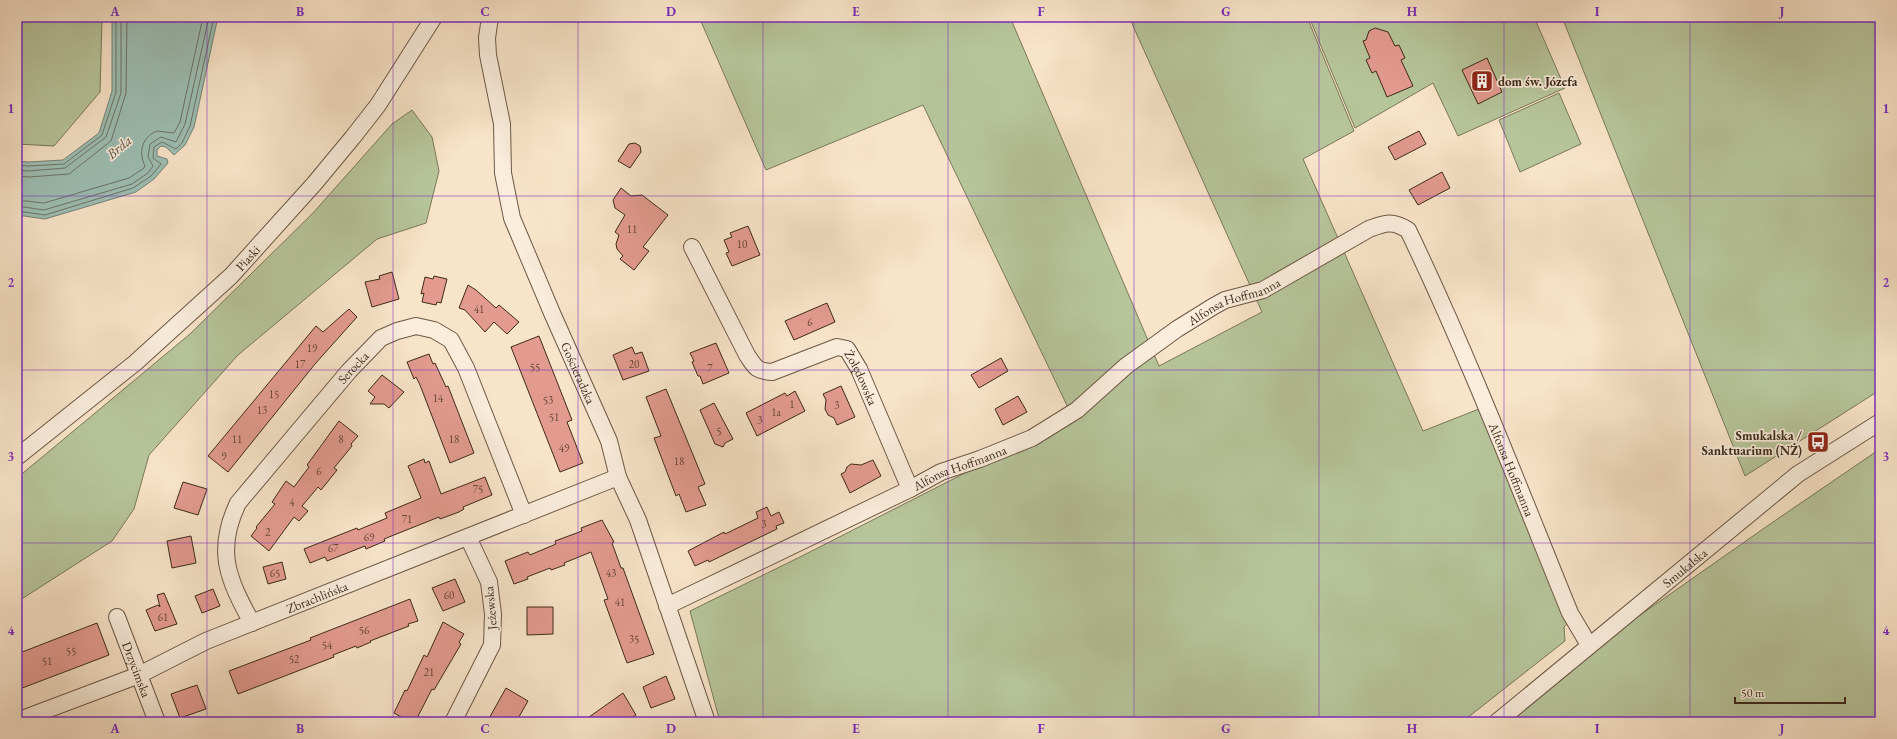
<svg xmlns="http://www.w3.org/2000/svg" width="1897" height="739" font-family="'EB Garamond',serif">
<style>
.green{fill:#b7c59b;stroke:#7a785a}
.water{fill:#9dbfb5;stroke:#778377}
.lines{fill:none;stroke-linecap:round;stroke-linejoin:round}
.shore{stroke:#6d7468;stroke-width:1}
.building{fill:#e39b90;stroke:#3d2a1a}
.minor-casing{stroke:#6c5846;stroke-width:18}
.minor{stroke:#faeddc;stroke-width:16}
.grid{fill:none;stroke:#7b2cbf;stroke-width:1;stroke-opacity:0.55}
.labels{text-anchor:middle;stroke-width:3.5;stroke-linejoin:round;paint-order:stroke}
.number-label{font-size:11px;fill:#664638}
.poi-label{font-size:13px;font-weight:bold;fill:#3d2a1a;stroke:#faeddc;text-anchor:start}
.street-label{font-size:13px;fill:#3d2a1a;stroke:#faeddc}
.water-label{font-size:14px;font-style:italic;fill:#554f41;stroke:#faeddc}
.neatline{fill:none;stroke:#7b2cbf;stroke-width:1.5}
.grid-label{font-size:13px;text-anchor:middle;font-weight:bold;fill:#7b2cbf}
</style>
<rect width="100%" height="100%" fill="#f8e4c9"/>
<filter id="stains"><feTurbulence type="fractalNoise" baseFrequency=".005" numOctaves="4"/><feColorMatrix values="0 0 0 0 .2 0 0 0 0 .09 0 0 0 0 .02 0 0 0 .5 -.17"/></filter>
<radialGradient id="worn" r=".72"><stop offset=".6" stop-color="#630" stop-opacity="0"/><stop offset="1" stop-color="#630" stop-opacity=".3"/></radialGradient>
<path class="green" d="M17 17H102L100 92 54 146 17 144Z
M699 17H1010L1159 366 1262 312 1129 17H1307L1354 131 1303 159 1423 431 1484 407 1567 624 1564 627 1565 641 1462 722H720L690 611 798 558 1073 418 923 105 766 170Z
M1309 17H1534L1565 88 1458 136 1433 83 1355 128Z
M1562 17H1880V390L1745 476Z
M1559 93 1581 144 1520 172 1499 120Z
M412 110 432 137 439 171 426 223 377 239 238 355 149 455 134 509 112 541 17 602V478L190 334 313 213 392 124Z
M1880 449V722H1508L1596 646 1773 522Z"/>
<path class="water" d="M112 17H218L194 127 185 145 174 155 166 147 161 146 157 150V156L167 159 168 163 154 179 136 192 45 219 17 215V161L28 162 63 160 99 133 112 91Z"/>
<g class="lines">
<path class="shore" d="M17 165 28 166 64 164 102 135 116 92V17
M17 170 28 171 65 168 106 137 121 93V17
M17 176 29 177 69 174 111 141 126 93 127 17
M17 200 44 203 129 178 144 168 145 166C138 152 142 137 157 131L174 133 180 122 203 17
M17 206 44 210 132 184 148 173 153 166 148 157 150 144 161 137 176 142 185 124 209 17
M17 211 45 215 133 188 151 176 161 164 153 158 154 147 162 142 176 149 182 143 190 126 214 17"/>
</g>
<path class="building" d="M1375 28 1388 32 1395 46 1399 45 1405 58 1401 60 1413 86 1387 97 1376 71 1372 73 1366 60 1370 58 1363 41 1366 40 1369 31Z
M1487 58 1502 92 1478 104 1462 70Z
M1419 131 1426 144 1395 160 1388 147Z
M635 143 640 146 641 152 630 168 618 161 629 144Z
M1442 172 1450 188 1418 205 1409 190Z
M621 188 631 196 642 195 668 215 643 247 649 251 634 270 620 259 623 256 617 249 616 244 619 235 615 232 625 215 615 208 613 200Z
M748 226 760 255 732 266 726 253 729 252 724 240 732 237 730 233Z
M392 272 399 299 372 307 365 282 380 279 379 276Z
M434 276 447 279 441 303 437 302 436 305 422 302 424 293 421 294 425 277 433 279Z
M468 285 476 290 496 308 499 305 519 322 507 334 494 322 485 332 465 310 459 308Z
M827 303 835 322 794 340 785 321Z
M349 309 357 317 315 364 228 472 208 456 316 326 323 332Z
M539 336 572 420 567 422 583 463 560 472 511 347Z
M716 343 729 373 703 384 700 376H698L692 362 694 361 690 353Z
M632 347 635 354 642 352 649 371 623 380 613 355Z
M429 354 433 364 435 363 446 387 448 386 474 453 450 463 420 385 416 377 414 379 407 362Z
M1001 358 1008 371 979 388 971 375Z
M382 375 404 392 389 408 384 404H370L375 397 368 391Z
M841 386 855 417 837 425 834 418 828 415 825 409 826 400 823 394Z
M666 389 705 484 698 487 706 505 686 512 679 494 676 496 654 438 661 436 646 397Z
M795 391 805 411 757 436 746 413 785 393 787 396Z
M1018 396 1027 412 1003 425 995 409Z
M714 403 733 439 725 443 723 447 715 444 700 410Z
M339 421 358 436 351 444 352 446 334 468 337 470 321 490 318 487 302 506 308 511 299 521 294 517 269 551 251 536 257 528 256 527 275 504 272 502 286 481 294 487 309 467 307 465Z
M424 459 425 463 429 461 441 494 485 477 492 495 463 507 464 509 459 512 440 519 439 517 384 539 385 541 366 549 365 546 327 561 325 557 310 563 304 549 357 528 358 530 387 518 385 513 421 498 408 466Z
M873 460 881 476 850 493 841 474 845 472 847 467 851 464 861 465Z
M183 482 207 489 198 515 174 508Z
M767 507 771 516 779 512 784 523 776 526 777 529 709 562 708 560 695 566 688 551 724 532 725 534 758 518 756 512Z
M602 520 614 542 612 543 621 568H623L654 654 627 663 604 600 608 599 591 552 564 563 565 565 551 570 550 568 527 577 528 579 514 584 505 561 528 552 530 555 556 544 555 541 582 531 581 528Z
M191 536 196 563 172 568 167 541Z
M282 562 286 579 268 584 263 567Z
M455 579 465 602 443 611 432 588Z
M213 589 220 606 202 613 195 596Z
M164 593 177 624 155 631 146 610 158 605 160 607 157 595Z
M410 599 418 621 408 624 409 626 370 641 371 642 357 648 356 646 333 655 334 657 238 694 229 671 311 640 310 638Z
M527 607H553V634L527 635Z
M443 622 464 634 459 642 461 644 434 690 432 689 415 722H410L394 713 405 690 407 691 424 655 427 657Z
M97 623 109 655 17 690V654Z
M666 676 675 699 651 708 643 687Z
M197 685 206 709 180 718 171 694Z
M506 688 528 701 516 722H487Z
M623 693 636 715 625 722H582Z"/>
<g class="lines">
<g class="minor-casing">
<g id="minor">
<path id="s1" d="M490 17 487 38 488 55 502 124 503 173 512 218 552 313 609 441 618 477 638 520 707 722"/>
<path id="s2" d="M692 247 747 355C755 367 756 371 772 372L837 347 847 349 859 369 910 489"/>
<path id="s3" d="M17 457 135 363 231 276 314 184 353 137 378 105 434 17"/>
<path id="s4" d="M667 606 910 489 941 472 980 459 1032 438 1077 410 1126 366 1177 329 1214 306 1225 300 1263 290 1369 229C1385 223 1392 220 1408 230 1468 355 1518 485 1570 613L1589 645"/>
<path id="s5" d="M117 617 157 722"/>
<path id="s6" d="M252 623C228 579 215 551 238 503L349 371 381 338 397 331 416 326 434 330 451 340 466 368 524 515"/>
<path id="s7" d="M17 721 139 675 206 641 618 477"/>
<path d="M453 722 492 645 493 614 489 582 468 537"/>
<path id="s8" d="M1497 722 1798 474 1880 422"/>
</g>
</g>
<use href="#minor" class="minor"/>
</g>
<path class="grid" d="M207 17V722M393 17V722M578 17V722M763 17V722M948 17V722M1134 17V722M1319 17V722M1504 17V722M1690 17V722M17 196H1880M17 370H1880M17 543H1880"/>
<defs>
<g id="building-square" transform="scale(1.15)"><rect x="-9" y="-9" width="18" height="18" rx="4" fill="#8f2418" stroke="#faeddc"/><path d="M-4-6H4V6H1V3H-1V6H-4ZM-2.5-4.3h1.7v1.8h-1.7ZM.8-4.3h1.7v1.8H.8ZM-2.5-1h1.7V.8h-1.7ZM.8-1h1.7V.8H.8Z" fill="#fff"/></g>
<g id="bus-square" transform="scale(1.15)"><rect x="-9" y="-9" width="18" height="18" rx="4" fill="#8f2418" stroke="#faeddc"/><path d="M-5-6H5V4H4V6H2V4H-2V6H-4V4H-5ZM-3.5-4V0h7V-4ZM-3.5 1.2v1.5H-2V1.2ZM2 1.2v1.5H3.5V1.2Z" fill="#fff"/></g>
</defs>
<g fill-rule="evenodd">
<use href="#building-square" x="1482" y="81"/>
<use href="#bus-square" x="1818" y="442"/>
</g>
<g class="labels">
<g class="number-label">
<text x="632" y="233">11</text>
<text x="742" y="248">10</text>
<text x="479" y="313">41</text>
<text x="810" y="326">6</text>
<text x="312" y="352">19</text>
<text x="300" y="368">17</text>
<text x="634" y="368">20</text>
<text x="535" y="371">55</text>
<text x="710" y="372">7</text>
<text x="274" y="398">15</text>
<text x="438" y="402">14</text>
<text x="548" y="404">53</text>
<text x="792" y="408">1</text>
<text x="837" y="409">3</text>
<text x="262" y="414">13</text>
<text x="776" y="416">1a</text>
<text x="554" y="421">51</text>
<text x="760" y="424">3</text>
<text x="719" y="435">5</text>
<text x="237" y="443">11</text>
<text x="341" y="443">8</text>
<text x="454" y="443">18</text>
<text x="564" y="452">49</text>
<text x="224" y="460">9</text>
<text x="679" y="465">18</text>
<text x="319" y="475">6</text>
<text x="478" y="493">75</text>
<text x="292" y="506">4</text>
<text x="407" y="523">71</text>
<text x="764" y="528">3</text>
<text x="268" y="536">2</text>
<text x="369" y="541">69</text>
<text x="333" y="552">67</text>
<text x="275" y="577">65</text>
<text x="611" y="577">43</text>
<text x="449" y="599">60</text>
<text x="620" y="606">41</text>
<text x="163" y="621">61</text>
<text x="364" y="634">56</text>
<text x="634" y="643">35</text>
<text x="327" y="649">54</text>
<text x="71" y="655">55</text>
<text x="294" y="663">52</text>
<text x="47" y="665">51</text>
<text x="429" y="676">21</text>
</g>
<g class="poi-label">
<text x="1498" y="86">dom św. Józefa</text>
<text x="1802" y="440" text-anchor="end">Smukalska /<tspan x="1802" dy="15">Sanktuarium (NŻ)</tspan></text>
</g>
<g class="street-label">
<text dy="5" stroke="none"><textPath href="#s3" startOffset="305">Piaski</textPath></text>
<text dy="5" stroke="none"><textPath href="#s4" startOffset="648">Alfonsa Hoffmanna</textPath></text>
<text dy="5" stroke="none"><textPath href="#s6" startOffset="305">Serocka</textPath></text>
<text dy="5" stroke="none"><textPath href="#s1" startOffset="372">Gościeradzka</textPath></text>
<text dy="5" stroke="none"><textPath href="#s2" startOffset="265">Żołędowska</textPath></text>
<text dy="5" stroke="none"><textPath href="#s4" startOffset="324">Alfonsa Hoffmanna</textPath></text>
<text dy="5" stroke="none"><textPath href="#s4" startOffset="1104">Alfonsa Hoffmanna</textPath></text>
<text dy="5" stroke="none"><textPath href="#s8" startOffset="243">Smukalska</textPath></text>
<text dy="5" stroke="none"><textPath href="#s7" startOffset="325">Zbrachlińska</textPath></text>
<text transform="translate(490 608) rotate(-95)" y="5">Jeżewska</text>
<text dy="5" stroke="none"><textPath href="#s5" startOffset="56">Drzycimska</textPath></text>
</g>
<g class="water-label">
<text transform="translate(119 147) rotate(-40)" y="5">Brda</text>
</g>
</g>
<rect width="1897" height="739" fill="none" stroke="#f8e4c9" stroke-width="44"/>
<path d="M1735 697v6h110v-6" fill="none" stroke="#3d2a1a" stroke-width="2"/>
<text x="1741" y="697" font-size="12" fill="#3d2a1a" stroke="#faeddc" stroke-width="3" paint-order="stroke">50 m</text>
<rect x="22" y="22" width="1853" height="695" class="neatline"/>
<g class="grid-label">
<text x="115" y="16">A</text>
<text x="300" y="16">B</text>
<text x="485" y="16">C</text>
<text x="671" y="16">D</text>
<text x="856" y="16">E</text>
<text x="1041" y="16">F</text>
<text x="1226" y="16">G</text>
<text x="1412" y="16">H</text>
<text x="1597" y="16">I</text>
<text x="1782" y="16">J</text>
<text x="11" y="113">1</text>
<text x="1886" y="113">1</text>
<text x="11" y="287">2</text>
<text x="1886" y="287">2</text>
<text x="11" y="461">3</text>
<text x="1886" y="461">3</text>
<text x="11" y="635">4</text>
<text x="1886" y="635">4</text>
<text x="115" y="733">A</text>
<text x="300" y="733">B</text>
<text x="485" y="733">C</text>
<text x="671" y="733">D</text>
<text x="856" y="733">E</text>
<text x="1041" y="733">F</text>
<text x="1226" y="733">G</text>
<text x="1412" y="733">H</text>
<text x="1597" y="733">I</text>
<text x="1782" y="733">J</text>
</g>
<rect width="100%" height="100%" filter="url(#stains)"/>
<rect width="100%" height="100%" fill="url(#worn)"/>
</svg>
